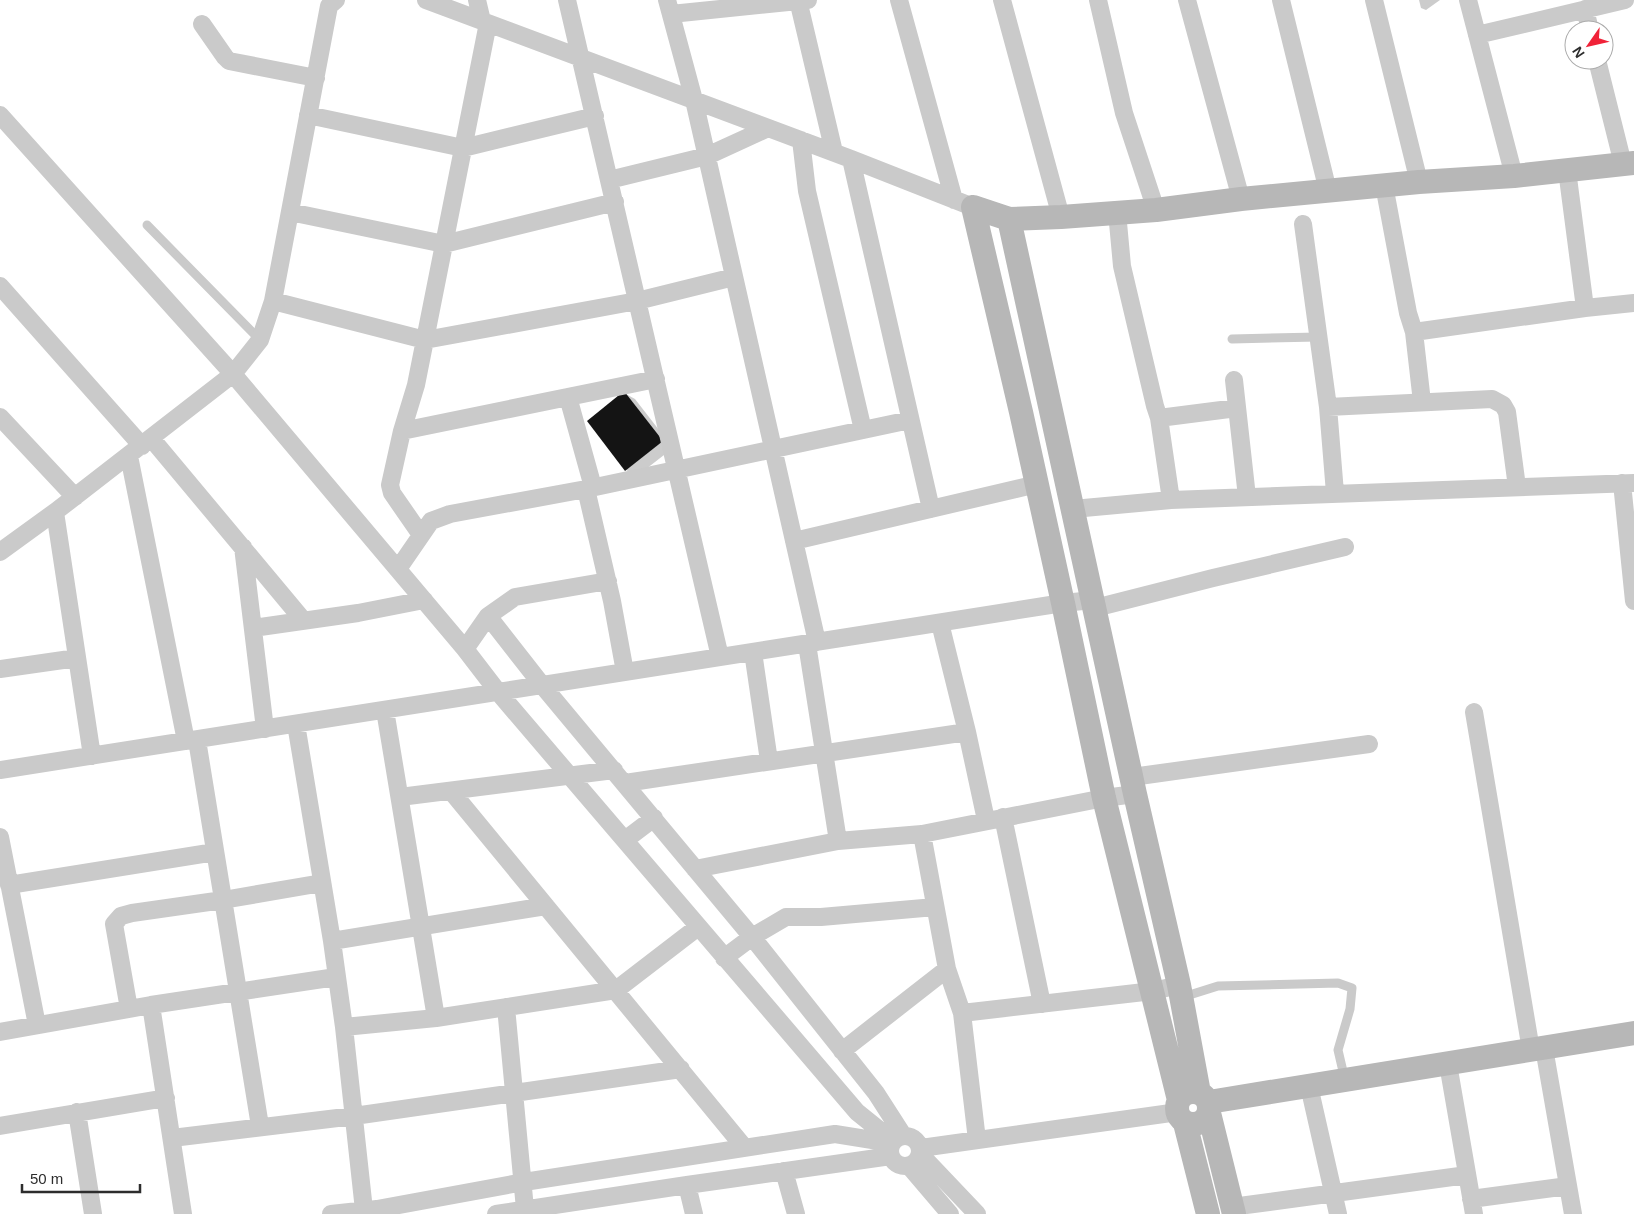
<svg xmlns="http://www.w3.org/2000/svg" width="1634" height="1214" font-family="Arial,sans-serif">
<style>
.shadow{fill:#0003}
.building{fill:#141414}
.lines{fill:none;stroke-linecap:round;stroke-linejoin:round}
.lane{stroke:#cacaca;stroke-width:9}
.street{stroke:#cacaca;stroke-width:18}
.secondary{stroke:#b7b7b7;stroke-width:24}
</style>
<rect width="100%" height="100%" fill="#fff"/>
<path class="shadow" d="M1419 0H1440L1426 10 1421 8Z
M624 393 635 399 673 448 637 476 626 470Z"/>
<path class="building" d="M624 391 663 441 625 471 587 421Z"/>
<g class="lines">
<path class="lane" d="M147 225 260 340
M1232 339 1318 337
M1183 997 1218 986 1338 983 1352 988 1350 1009 1338 1050 1345 1080"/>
<path class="street" d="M426 0 851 159 973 207
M477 0 482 21
M567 0 720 657
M667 0 694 100 817 642
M798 0 834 152
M899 0 954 200
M1002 0 1061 217
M1098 0 1124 113 1156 210
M1187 0 1241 199
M1281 0 1328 191
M1374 0 1419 182
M1468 0 1514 176
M1585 9 1590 30
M671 14 808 0
M202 24 225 57 229 61 316 78
M1477 35 1625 0
M1597 60 1623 164
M0 115 233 374 465 649 498 692 857 1112 893 1141
M308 115 463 148 595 116
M801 140 807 191 863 430
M851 159 931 509
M1567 170 1585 308
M609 180 707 156 768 128
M1384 185 1408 313 1414 332 1585 308 1634 303
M290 212 444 244 615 202
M1117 212 1122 266 1155 406 1159 418 1237 408
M1303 224 1328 407 1335 493
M0 286 142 446
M273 301 425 340 637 301 734 277
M1414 332 1422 402
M1234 380 1247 497
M568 397 593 487
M1328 407 1492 399 1503 405 1507 412 1517 487
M0 417 75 497
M1159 418 1171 500
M402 431 656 379
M151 438 303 620
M129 456 186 741
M1622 483 1634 601
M586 489 612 601 625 672
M1073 509 1171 500 1634 483
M55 512 92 756
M421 535 392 493 390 485 402 431 416 385 488 23
M794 541 1037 484
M243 547 265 729
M0 552 55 512 233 374 260 340 273 301 329 6 336 0
M398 569 431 521 450 514 586 489 910 420
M1095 608 1213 578 1345 547
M488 616 542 685 752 937 876 1093 903 1135
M940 623 967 732 986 820
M253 628 358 613 424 600
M807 644 838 841
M465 649 488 616 515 597 608 581
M753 652 769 761
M0 669 77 658
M385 710 436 1018
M1474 712 1531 1050
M296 724 332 941 344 1027 364 1210
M197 740 260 1126
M0 770 918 626 1063 603 1093 600
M1132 777 1369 744
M625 783 967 732
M451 791 744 1147
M400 797 614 770
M1003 817 1042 1004
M922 834 947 969 962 1013 977 1140
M0 837 37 1025
M625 840 654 818
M695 869 838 841 922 834 1104 798 1135 794
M9 885 215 852
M332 941 546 906
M724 958 752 937 786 917H821L935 907
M151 1005 183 1214
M506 1007 525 1209
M129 1009 114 924 121 916 132 913 223 900 322 883
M962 1013 1153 991 1179 985
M344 1027 436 1018 616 990 698 927
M0 1032 151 1005 336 977
M1544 1048 1573 1214
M842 1051 947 969
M1448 1064 1474 1214
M1309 1086 1338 1214
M77 1112 93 1214
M0 1126 166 1098
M890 1151a15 15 0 1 1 30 0a15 15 0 1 1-30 0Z
M172 1138 354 1116 681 1069
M921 1148 1178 1112
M920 1154 977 1214
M909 1166 950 1214
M784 1171 796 1214
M687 1185 694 1214
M1471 1199 1568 1186
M1232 1207 1467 1175
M331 1214 377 1209 524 1182 835 1134 891 1143
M496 1214 687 1185 891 1156"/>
<path class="secondary" d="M973 207 1021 412 1063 603 1104 798 1179 1100
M973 207 1009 219 1061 217 1156 210 1241 199 1419 182 1514 176 1634 163
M1009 219 1135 794 1179 985 1199 1093
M1177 1108a16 16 0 1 1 32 0a16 16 0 1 1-32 0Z
M1209 1102 1634 1033
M1209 1113 1234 1214
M1185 1123 1208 1214"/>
</g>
<g transform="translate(1589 45) rotate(236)"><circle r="24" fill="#ffffff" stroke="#ababab"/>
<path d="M0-4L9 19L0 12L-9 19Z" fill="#f02238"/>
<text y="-8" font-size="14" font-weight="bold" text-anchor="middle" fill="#2d2d2d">N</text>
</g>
<path d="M22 1184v8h118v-8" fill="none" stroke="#2d2d2d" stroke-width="2.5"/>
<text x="30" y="1184" font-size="15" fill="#2d2d2d" stroke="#ffffff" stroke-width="4" paint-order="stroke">50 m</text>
</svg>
